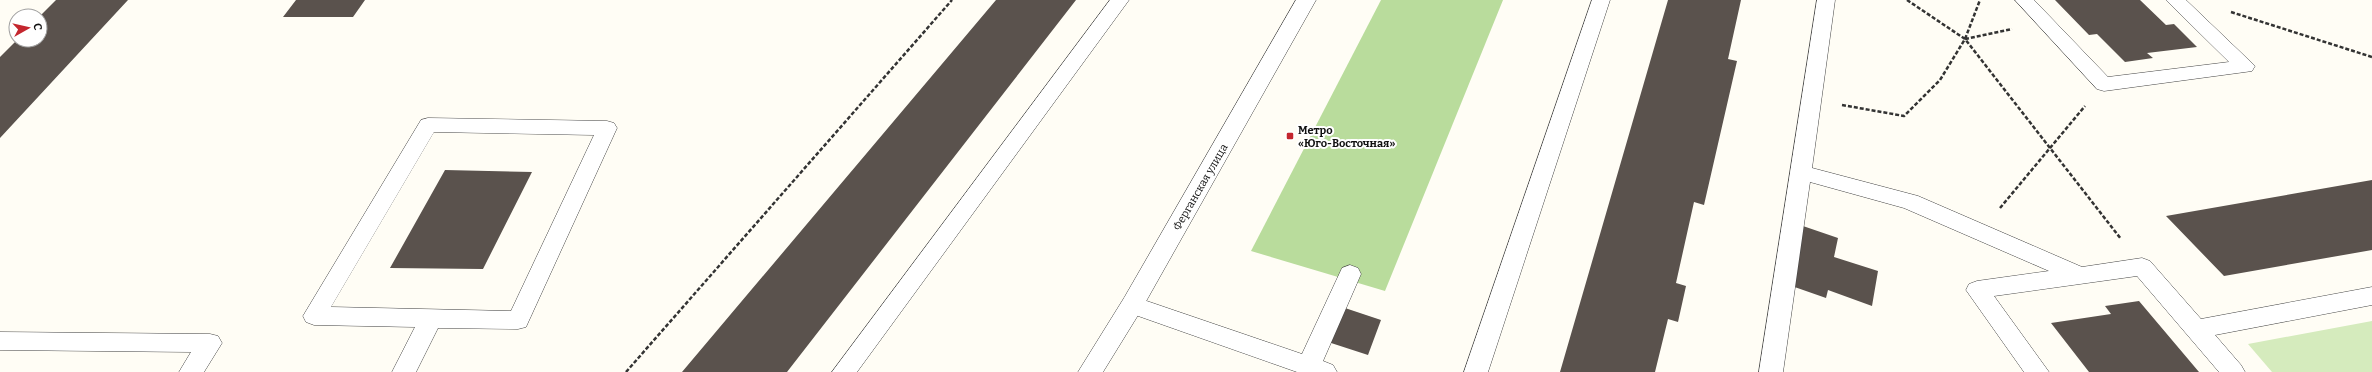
<svg xmlns="http://www.w3.org/2000/svg" width="2372" height="372" font-family="Bitter,serif">
<style>
.green{fill:#d5ebbd}
.forest{fill:#b9dc9c}
.building{fill:#5a524d}
.lines{fill:none;stroke-linecap:round;stroke-linejoin:round}
.service-casing{stroke:#444;stroke-width:1}
.tertiary-casing{stroke:#444;stroke-width:1}
.path{stroke:#333;stroke-width:2.5;stroke-dasharray:4 2;stroke-linecap:butt}
.service{fill:#fff;fill-rule:evenodd}
.tertiary{fill:#fff;fill-rule:evenodd}
.poi-dot{fill:#c4262e;stroke:#fff;stroke-width:1.5}
.labels{text-anchor:middle;stroke-width:4;stroke-linejoin:round;paint-order:stroke}
.poi-label{font-size:11px;font-weight:bold;fill:#111;stroke:#fff;text-anchor:start}
.street-label{font-size:11px;fill:#111;stroke:#fff}
</style>
<rect width="100%" height="100%" fill="#fffdf5"/>
<path class="green" d="M2372 321V372H2272L2248 344Z"/>
<path class="forest" d="M1381 0H1503L1385 291 1251 251Z"/>
<path class="building" d="M56 0H128L0 138V57L17 40H40V16Z
M296 0H365L353 17H283Z
M996 0H1076L787 372H682Z
M1668 0H1741L1728 59 1737 61 1704 205 1694 202 1676 283 1686 286 1678 322 1668 319 1655 372H1560Z
M2055 0H2140L2166 25 2174 24 2197 47 2147 53 2153 58 2125 62 2097 34 2089 35Z
M445 170 532 172 483 269 390 268Z
M2372 180V250L2224 276 2166 216Z
M1800 225 1838 238 1834 257 1878 271 1872 306 1828 290 1826 298 1786 284Z
M2139 301 2199 372H2089L2051 323 2111 314 2105 306Z
M1342 307 1381 320 1368 355 1328 342Z"/>
<g class="lines">
<g class="service-casing">
<path id="service" d="M1110 0H1129L857 372H832Z
M1592 0H1610L1488 372H1464Z
M1817 0H1835L1812 168 1918 196 2082 267 2142 258 2150 261 2201 319 2372 287V305L2215 335 2241 365 2245 372H2219L2137 276 1994 296 2049 372H2024L1966 290 1969 284 1977 281 2049 271 1904 208 1810 182 1783 372H1759Z
M2015 0H2034L2108 77 2229 62 2166 0H2186L2255 66 2252 71 2245 72 2104 91 2097 89Z
M428 118 607 121 614 123 617 128 526 327 518 329 438 328 416 372H392L415 327 314 325 306 322 303 316 421 120ZM434 132 594 135 511 311 331 307Z
M1350 265 1358 268 1361 274 1323 361 1333 365 1337 372H1297L1124 311 1121 305 1124 299 1132 296 1302 354 1342 268Z
M0 332 210 334 218 336 222 343 204 372H179L191 352 0 350Z"/>
</g>
<g class="tertiary-casing">
<path id="tertiary" d="M1296 0H1316L1140 312 1103 372H1078L1124 298Z"/>
</g>
<path class="path" d="M1907 0 1965 39 2121 239
M2231 12 2372 57
M1965 39 2012 29
M1842 105 1904 116 1940 80 1965 39 1980 0
M2000 208 2085 106
M626 372 952 0"/>
<use href="#service" class="service"/>
<use href="#tertiary" class="tertiary"/>
</g>
<rect class="poi-dot" x="1286" y="132" width="8" height="8" rx="2"/>
<g class="labels">
<g class="poi-label">
<text x="1298" y="134">Метро<tspan x="1298" dy="13">«Юго-Восточная»</tspan></text>
</g>
<g class="street-label">
<text transform="translate(1200 187) rotate(-60)" y="4">Ферганская улица</text>
</g>
</g>
<g transform="translate(28 28) rotate(82)"><circle r="19" fill="#ffffff" stroke="#a0a0a0"/>
<path d="M0-3L7 15L0 10L-7 15Z" fill="#c4262e"/>
<text y="-6" font-size="11" font-weight="bold" text-anchor="middle" fill="#111111">С</text>
</g>
</svg>
